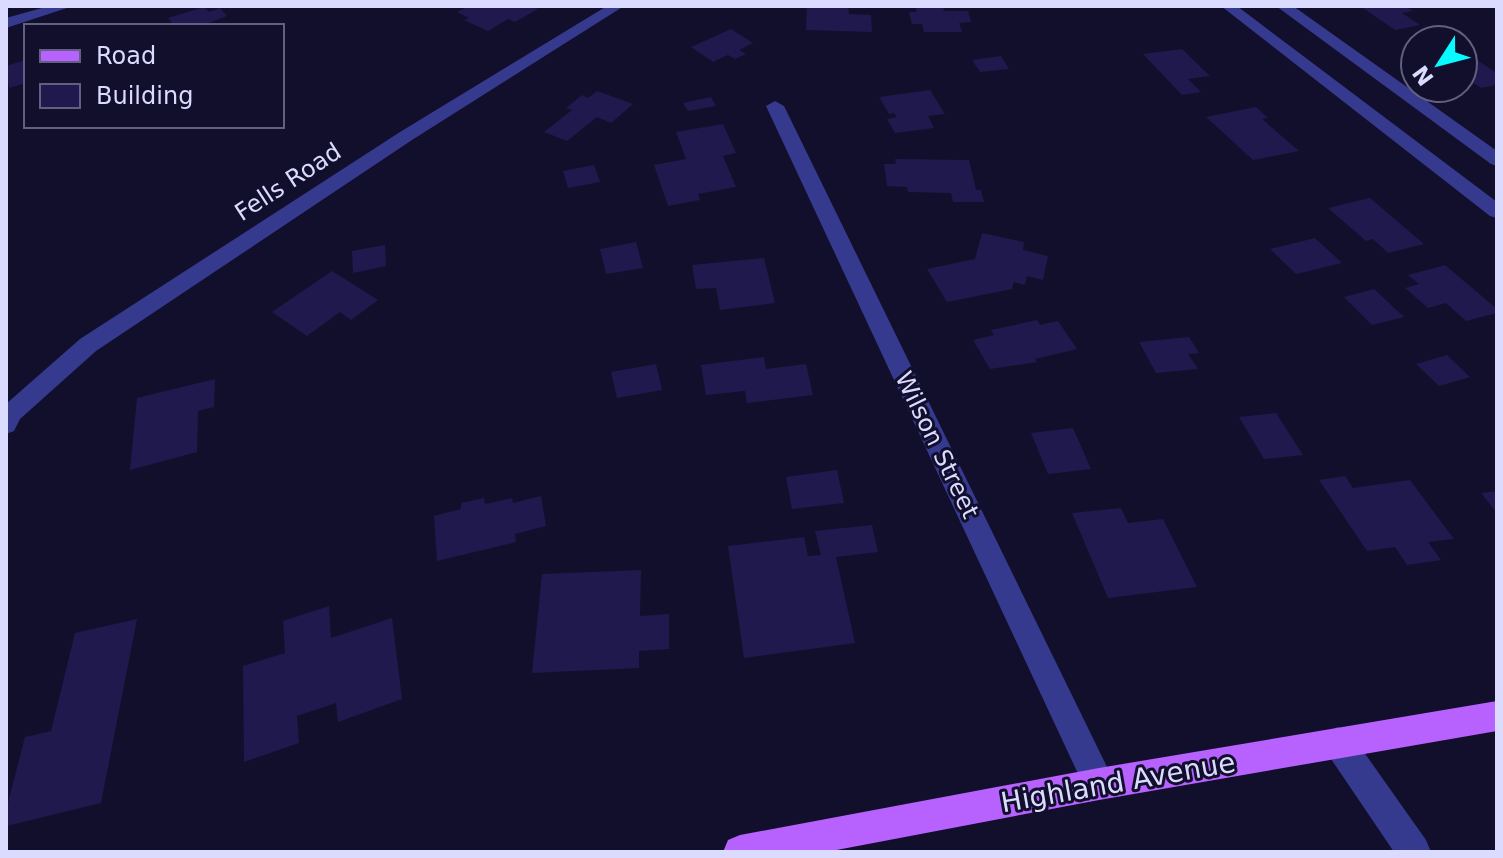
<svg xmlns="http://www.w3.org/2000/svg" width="1503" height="858" font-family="'DejaVu Sans',sans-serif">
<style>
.building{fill:#20194e}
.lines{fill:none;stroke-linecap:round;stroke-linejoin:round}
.minor{fill:#363a8e;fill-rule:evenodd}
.major{fill:#b761ff;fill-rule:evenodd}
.labels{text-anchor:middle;stroke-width:6;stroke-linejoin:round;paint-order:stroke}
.street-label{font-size:24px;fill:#dbdaff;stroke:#120f2c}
.near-street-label{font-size:28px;fill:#dbdaff;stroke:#120f2c}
</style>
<rect width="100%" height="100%" fill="#120f2c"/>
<path class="building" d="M469 6H530L538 9 515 22 508 19 488 31 464 20 469 18 457 12Z
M807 6H848L849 14 871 15 872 32 806 30Z
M915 6H943L944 11H968L971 22 959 23 962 32H924L922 24H912L909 12H917Z
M1360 6H1405L1413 11 1402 13 1420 25 1395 30Z
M204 7 209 12 220 8 227 16 201 26H164L172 23 168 18Z
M731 29 753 43 739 50 746 54 735 59 728 55 713 62 691 47Z
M1182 49 1210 76 1188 79 1201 92 1182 95 1143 54Z
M1463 51 1497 73V85L1481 88 1463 76Z
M1001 56 1009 69 980 72 972 60Z
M26 60V83L9 88 6 66Z
M930 90 945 114 928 116 934 128 895 133 887 119 897 117 894 113 889 114 879 97Z
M597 91 633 104 611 123 597 117 567 141 544 132 572 110 566 108 582 95 588 98Z
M711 97 716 106 688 111 683 103Z
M1256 107 1268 118 1262 119 1299 151 1253 160 1206 117Z
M723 124 736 153 723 156 736 187 698 194 700 200 668 206 654 165 686 159 676 132Z
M895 159 969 160 976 190H981L984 202H953L951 193 908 192 907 187 887 186 884 164H896Z
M594 165 600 182 568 188 563 171Z
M1370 198 1424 244 1388 253 1373 239 1366 241 1328 208Z
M982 233 1024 242 1023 250 1048 256 1043 280 1027 276 1025 285 1014 282 1012 289 947 302 927 269 975 259Z
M1315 238 1342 263 1296 274 1270 249Z
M636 242 643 268 606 274 600 249Z
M385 245 386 266 353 273 352 251Z
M764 258 775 303 720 310 716 288 696 289 692 265Z
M1445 265 1497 309V313L1466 321 1446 303 1428 308 1405 288 1419 284 1408 275Z
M332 271 378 300 351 320 340 312 307 336 272 312Z
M1374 289 1404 317 1372 325 1344 297Z
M1037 320 1040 325 1058 321 1077 349 1035 359 1037 362 990 369 973 340 994 335 991 330Z
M1189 337 1199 353 1188 354 1198 369 1156 373 1139 342Z
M1447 355 1470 377 1439 386 1416 364Z
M764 357 766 369 806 364 813 395 747 403 745 391 706 395 701 365Z
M656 364 662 390 617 398 611 372Z
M215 379 214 407 198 411 197 452 130 470 137 398Z
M1276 413 1303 455 1264 459 1239 417Z
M1073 428 1091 469 1048 474 1031 433Z
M837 470 844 503 792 509 786 477Z
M1345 476 1353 488 1410 480 1454 539 1428 542 1441 560 1407 565 1395 547 1367 551 1319 480Z
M1497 491V513L1481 493Z
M541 496 546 526 515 534 516 542 437 561 434 516 461 509V503L484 498 485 504 512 498 513 503Z
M1121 508 1128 523 1163 519 1197 587 1108 598 1072 513Z
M872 525 878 552 836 557 855 643 744 658 728 546 804 537 808 556 821 555 815 531Z
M641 570 640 616 669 614V649L639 651V668L532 673 542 574Z
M329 606 331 638 392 618 402 699 338 722 336 703 297 716 299 743 244 762 243 666 285 653 283 621Z
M137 619 101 803 6 826V810L25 737 51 731 75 633Z"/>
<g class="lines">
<path class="minor" d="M49 6H73L6 28V18Z
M607 6H624L412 140 96 351 20 419 14 431 6 434V404L80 339 400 132Z
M1221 6H1237L1497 202V218L1490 216Z
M1276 6H1293L1497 151V166L1491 164Z
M775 101 784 106 1110 773 1115 784 1110 795 1099 800 1088 795 766 106Z
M1338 727 1349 731 1426 840 1431 852H1394L1327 753 1323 742 1327 731Z"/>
<path class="major" d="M1497 701V731L1099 800 826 852H723L728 840 740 835 1099 768Z"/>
</g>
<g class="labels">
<g class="street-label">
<text transform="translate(288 182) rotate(-33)" y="8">Fells Road</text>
<text transform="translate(937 445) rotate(64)" y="8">Wilson Street</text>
</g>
<g class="near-street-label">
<text transform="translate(1118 782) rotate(-10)" y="10">Highland Avenue</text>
</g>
</g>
<rect width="1503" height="858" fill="none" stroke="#dbdaff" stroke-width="16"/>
<rect x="24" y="24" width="260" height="104" fill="#120f2c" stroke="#626080" stroke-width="2"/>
<rect x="40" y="50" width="40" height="12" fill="#b761ff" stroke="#626080" stroke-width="2"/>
<text x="96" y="64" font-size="24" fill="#dbdaff">Road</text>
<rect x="40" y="84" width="40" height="24" fill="#20194e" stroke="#626080" stroke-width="2"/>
<text x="96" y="104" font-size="24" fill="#dbdaff">Building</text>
<g transform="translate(1439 64) rotate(234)"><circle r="38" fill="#120f2c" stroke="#626080" stroke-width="2"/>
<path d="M0-6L14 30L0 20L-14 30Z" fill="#06faff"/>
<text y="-12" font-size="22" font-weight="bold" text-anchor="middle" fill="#dbdaff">N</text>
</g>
</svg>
